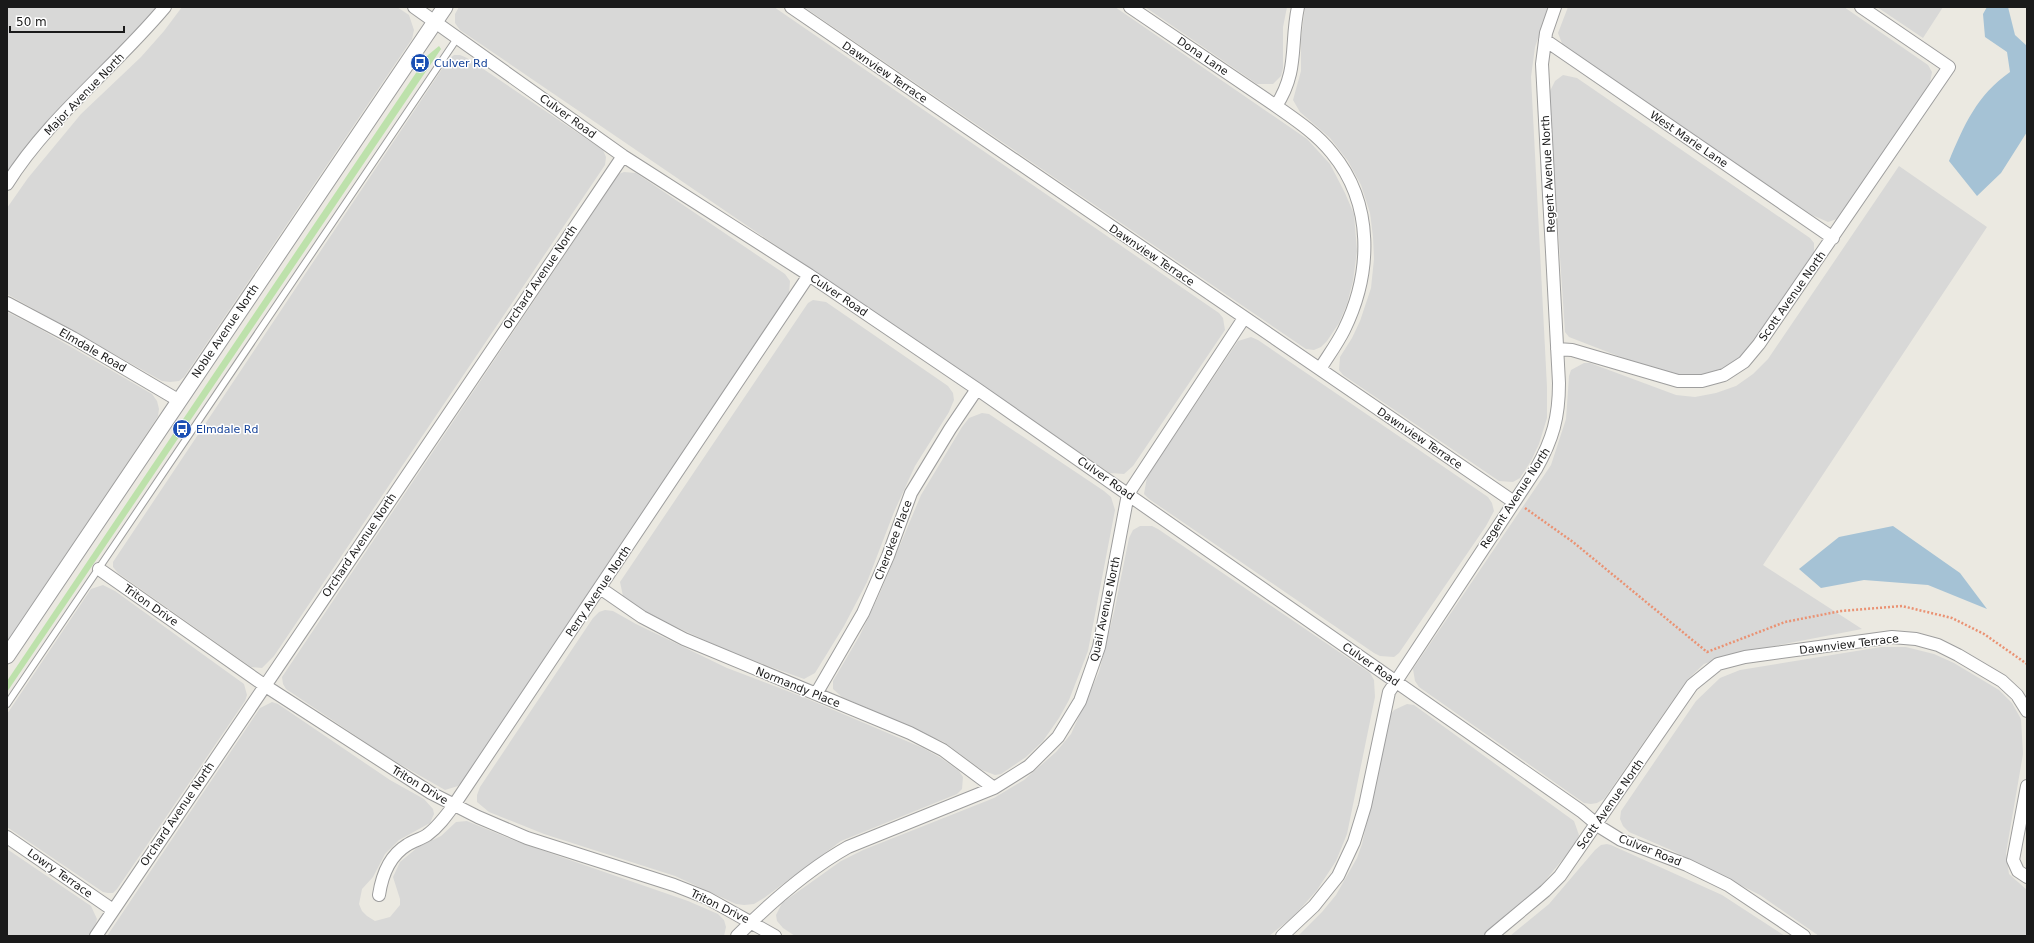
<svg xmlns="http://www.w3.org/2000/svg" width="2034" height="943" font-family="'DejaVu Sans',sans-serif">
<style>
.residential{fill:#d8d8d7}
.grass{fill:#bde1ab}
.water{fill:#a5c2d5}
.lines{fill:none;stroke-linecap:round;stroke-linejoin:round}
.service-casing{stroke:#9e9e9e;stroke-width:8}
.minor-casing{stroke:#9e9e9e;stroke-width:14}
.tertiary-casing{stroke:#9e9e9e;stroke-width:17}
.path{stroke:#ea9273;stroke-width:2.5;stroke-dasharray:2 2;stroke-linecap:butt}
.service{stroke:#fff;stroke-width:6}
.minor{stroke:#fff;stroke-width:12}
.tertiary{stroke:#fff;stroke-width:15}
.labels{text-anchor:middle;stroke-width:3;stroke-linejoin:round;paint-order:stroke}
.street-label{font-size:11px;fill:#1a1a1a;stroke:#fff}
.transit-label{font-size:11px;fill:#164399;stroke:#fff;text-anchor:start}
</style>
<rect width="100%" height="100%" fill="#ebe9e1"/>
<path class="residential" d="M7 7H159L35 136 20 154 7 174Z
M182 7H397L409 15 414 30 412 39 184 377 179 381 170 382 162 381 7 294V208L28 178 81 114 141 57 164 31Z
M459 7H774L1219 313 1223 318 1225 330 1133 466 1124 474 1110 473 460 30 455 23V14Z
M804 7H1115L1307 139 1330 164 1345 193 1354 214 1357 251 1353 281 1347 304 1339 323 1327 341 1321 347 1314 350 1306 349Z
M1145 7H1287L1283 27V68L1281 76 1273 84H1257Z
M1305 7H1549L1535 47 1531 77 1547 387V418L1539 444 1531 461 1520 478 1513 482 1499 481 1343 375 1339 370 1340 357 1352 338 1360 321 1371 288 1374 259 1373 237 1370 213 1361 185 1348 161 1330 138 1300 112 1293 100 1301 71V39Z
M1568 7H1844L1928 65 1932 72 1929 87 1840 218 1828 222 1812 215 1563 46 1558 33Z
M1877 7H1943L1923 38Z
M454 55H460L467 58 603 150 606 157 605 165 274 656 262 668 251 667 118 573 113 567V562L448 60Z
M1563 75 1577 78 1810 238 1814 243V256L1750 351 1732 366 1712 375 1688 377 1662 373 1569 337 1565 332 1549 93 1555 81Z
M1899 166 1987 227 1763 565 1862 629 1733 654 1704 664 1687 680 1604 799 1597 803 1591 804 1584 803 1419 687 1415 681 1413 669 1551 465 1566 419 1569 376 1571 370 1584 363H1590L1676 395 1695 397 1716 393 1736 386 1753 374 1768 359Z
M624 172 636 173 785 274 790 281 789 295 463 780 458 786 445 790 389 758 286 689 283 684 282 677 619 174Z
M813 300 826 302 948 386 953 393 954 400 949 412 915 466 894 512 867 582 844 626 815 673 804 679 735 654 661 620 629 602 623 596 620 582 808 303Z
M7 312 35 326 152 394 157 401 159 409 158 416 151 427 7 642Z
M1251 337 1258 340 1488 497 1492 503 1494 511 1486 526 1399 653 1394 657 1380 656 1374 653 1149 499 1144 494 1147 477 1238 341Z
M982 413 989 414 1104 491 1111 497 1115 510 1088 651 1069 700 1059 718 1043 741 1026 757 1001 774 995 775 982 770 944 742 842 697 833 689V681L860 635 879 595 921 495 962 427 969 418Z
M1140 526H1152L1158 529 1370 673 1374 680 1375 697 1347 834 1336 861 1317 890 1294 916 1269 936H795L783 928 777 921 776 915 782 903 841 861 863 850 994 798 1024 780 1056 752 1071 734 1099 672 1114 612 1129 538 1133 530Z
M103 585 115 591 244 684 247 695 245 701 117 889 113 893H108L103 892 7 827V714L91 589Z
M605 610 613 611 636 624 727 668 803 697 923 748 941 758 959 771 963 777 962 789 957 794 841 841 764 898 754 904 744 905 736 904 675 876 544 834 489 812 477 802V795L480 787 593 618 599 612Z
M1881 647H1906L1934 654 1954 663 1999 690 2012 703 2021 719 2023 754 2006 853 2009 874 2027 890V933L2025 936H1819L1760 895 1671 850 1629 832 1623 826 1620 819 1621 811 1696 701 1720 678 1740 670Z
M272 702 278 704 390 780 424 799 433 809 434 814 430 823 399 840 385 854 373 877 362 889 359 904 362 911 367 916 375 921 390 917 400 905V899L393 877 400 862 418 847 441 836 456 822 467 821 518 842 688 901 718 914 724 920 726 927 724 936H107L260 708Z
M1407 704 1414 705 1574 821 1579 835 1577 840 1568 853 1539 888 1483 936H1298L1322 912 1336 895 1357 858 1362 844 1390 715 1394 710Z
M1607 844 1611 845 1722 895 1785 936H1510L1549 904 1595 850 1601 845Z
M7 849 91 906 97 919 96 923 89 936H7Z"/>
<path class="grass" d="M439 46 441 49 7 692V681L428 55Z"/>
<path class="water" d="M1987 7H2008L2015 35 2027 46V132L2001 173 1977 196 1949 161C1964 125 1977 95 2010 72L2007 52 1985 37 1983 14Z
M1893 526 1960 573 1987 609 1928 585 1864 580 1821 588 1799 569 1839 537Z"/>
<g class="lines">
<g class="service-casing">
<path id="service" d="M7 704 458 37"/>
</g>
<g class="minor-casing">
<path id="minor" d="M414 7 623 156 809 275 977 389 1581 811 1600 827 1621 840 1687 865 1728 885 1804 936
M791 7 1514 502
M1130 7 1276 106
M1298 7C1290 44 1299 71 1276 106 1296 120 1317 134 1332 153 1374 204 1372 273 1344 330 1337 344 1328 356 1320 369
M1545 40 1833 238
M7 184C49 117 114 68 165 7
M7 303 73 338 178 400
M1557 349 1572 350 1678 381H1702L1724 375 1744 362 1759 344 1949 67 1861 7
M99 569 264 685 431 793 478 817 527 838 674 885 707 898 775 936
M600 588 642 617 684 639 910 733 943 750 994 788
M816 694 863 613 888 556 911 493 950 429 977 389
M2027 786 2013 860 2018 871 2027 877
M7 837 113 910
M379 895C382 875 389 856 407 845 413 841 421 839 427 835 438 827 446 816 454 805L809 275
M96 936 623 156
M737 936C770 903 807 870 848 847L994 788 1029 766 1058 737 1080 701 1099 647 1128 494 1244 318
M1282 936 1314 906 1338 876 1354 842 1365 806 1389 692 1536 469C1553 439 1559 417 1559 383L1542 64 1546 33 1555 7
M1491 936 1545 891 1560 876 1692 685 1718 664 1745 657 1892 637 1916 639 1938 645 1958 655 2002 681 2017 695 2027 711"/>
</g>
<g class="tertiary-casing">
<path id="tertiary" d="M7 656 445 7"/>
</g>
<path class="path" d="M1525 508 1573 542 1707 652 1785 622 1841 611 1902 606 1952 618 1984 634 2027 664"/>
<use href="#service" class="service"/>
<use href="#minor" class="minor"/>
<use href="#tertiary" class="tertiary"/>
</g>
<defs>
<g id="bus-disc" transform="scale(1)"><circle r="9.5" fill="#1a4fb4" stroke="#fff"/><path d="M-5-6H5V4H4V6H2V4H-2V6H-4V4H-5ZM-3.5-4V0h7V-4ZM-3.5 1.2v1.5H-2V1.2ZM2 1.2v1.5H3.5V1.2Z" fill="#fff"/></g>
</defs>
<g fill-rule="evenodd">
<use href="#bus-disc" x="420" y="63"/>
<use href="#bus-disc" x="182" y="429"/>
</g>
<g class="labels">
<g class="street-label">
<text transform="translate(1203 56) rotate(34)" y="4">Dona Lane</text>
<text transform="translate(885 72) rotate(34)" y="4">Dawnview Terrace</text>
<text transform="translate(84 94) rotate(-46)" y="4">Major Avenue North</text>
<text transform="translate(568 116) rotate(36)" y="4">Culver Road</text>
<text transform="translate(1689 139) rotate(34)" y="4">West Marie Lane</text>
<text transform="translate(1548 174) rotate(-93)" y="4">Regent Avenue North</text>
<text transform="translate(1152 255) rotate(34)" y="4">Dawnview Terrace</text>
<text transform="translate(540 277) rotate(-56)" y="4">Orchard Avenue North</text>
<text transform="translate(839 295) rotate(34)" y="4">Culver Road</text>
<text transform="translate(1792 296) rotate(-55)" y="4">Scott Avenue North</text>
<text transform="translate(225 331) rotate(-56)" y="4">Noble Avenue North</text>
<text transform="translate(93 350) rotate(30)" y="4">Elmdale Road</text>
<text transform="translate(1420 438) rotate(34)" y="4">Dawnview Terrace</text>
<text transform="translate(1106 478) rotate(35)" y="4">Culver Road</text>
<text transform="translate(1515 498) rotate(-57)" y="4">Regent Avenue North</text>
<text transform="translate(893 540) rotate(-69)" y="4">Cherokee Place</text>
<text transform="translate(359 545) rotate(-56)" y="4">Orchard Avenue North</text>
<text transform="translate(598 591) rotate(-56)" y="4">Perry Avenue North</text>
<text transform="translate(151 605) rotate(35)" y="4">Triton Drive</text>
<text transform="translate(1105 609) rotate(-78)" y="4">Quail Avenue North</text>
<text transform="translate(1849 644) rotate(-7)" y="4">Dawnview Terrace</text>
<text transform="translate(1371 664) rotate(35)" y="4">Culver Road</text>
<text transform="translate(798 687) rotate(22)" y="4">Normandy Place</text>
<text transform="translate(420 785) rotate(31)" y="4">Triton Drive</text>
<text transform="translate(1610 804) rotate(-55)" y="4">Scott Avenue North</text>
<text transform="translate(177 814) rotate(-56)" y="4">Orchard Avenue North</text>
<text transform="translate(1650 850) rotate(22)" y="4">Culver Road</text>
<text transform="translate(60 873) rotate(35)" y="4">Lowry Terrace</text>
<text transform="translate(720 906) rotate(26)" y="4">Triton Drive</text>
</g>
<g class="transit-label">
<text x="434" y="67">Culver Rd</text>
<text x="196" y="433">Elmdale Rd</text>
</g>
</g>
<rect width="2034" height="943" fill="none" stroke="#1a1a1a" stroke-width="16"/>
<path d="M10 26v6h114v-6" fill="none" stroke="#1a1a1a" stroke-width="2"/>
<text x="16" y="26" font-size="12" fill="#1a1a1a" stroke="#ffffff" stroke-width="3" paint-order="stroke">50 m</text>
</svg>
